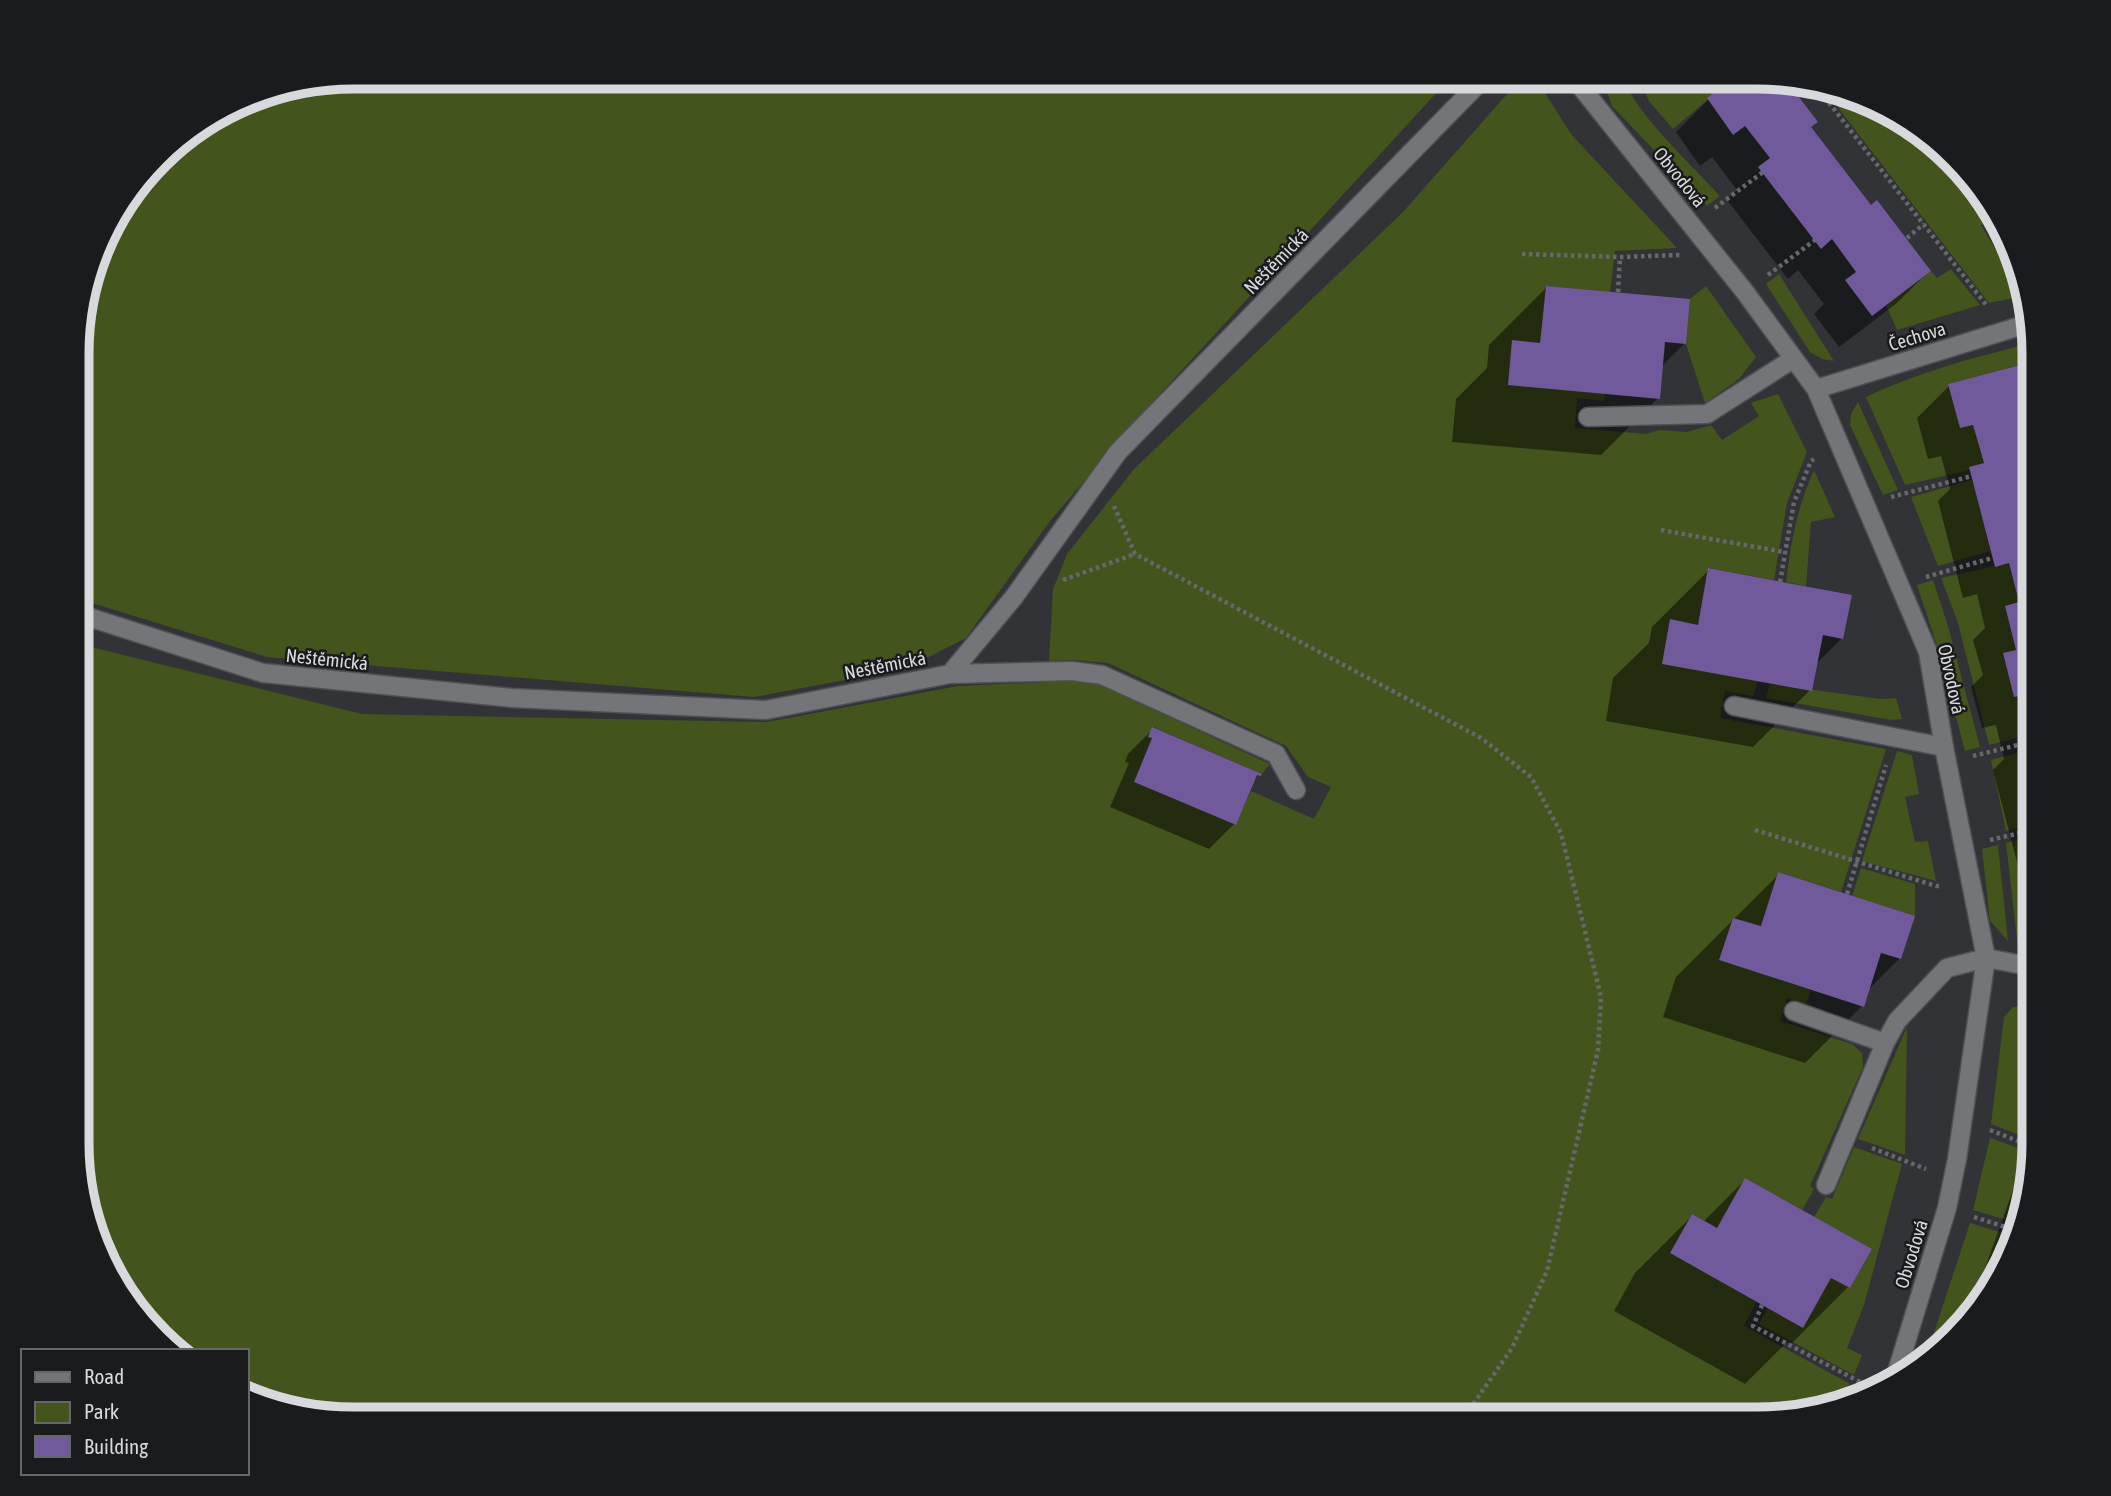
<svg xmlns="http://www.w3.org/2000/svg" width="2111" height="1496" font-family="'Asap Condensed',sans-serif">
<style>
.green{fill:#43541c}
.shadow{fill:#0007}
.building{fill:#715a9c}
.lines{fill:none;stroke-linecap:round;stroke-linejoin:round}
.lane-casing{stroke:#4e5053;stroke-width:21}
.street-casing{stroke:#4e5053;stroke-width:21}
.path{stroke:#66686b;stroke-width:4.5;stroke-dasharray:3.5 3.5;stroke-linecap:butt}
.lane{stroke:#737579;stroke-width:18}
.street{stroke:#737579;stroke-width:18}
.labels{text-anchor:middle;stroke-width:5;stroke-linejoin:round;paint-order:stroke}
.street-label{font-size:19px;fill:#d8d9dc;stroke:#1a1b1c}
.rim{fill:none;stroke:#d8d9dc;stroke-width:9}
</style>
<rect width="100%" height="100%" fill="#313336"/>
<path class="green" d="M353 77H1451L1149 406 1050 521 966 638 905 669 754 697 267 657 79 599V317L106 230 171 146 248 98Z
M1522 77H1535L1571 134 1677 248 1615 251 1610 292 1546 286 1540 343 1513 340 1605 394 1604 401 1577 398 1575 428 1646 434 1659 430 1687 432 1711 425 1722 440 1759 416 1751 403 1778 394 1807 452 1787 503 1774 580 1709 568 1698 625 1758 681 1753 696 1725 691 1720 718 1886 749 1841 892 1778 872 1761 926 1733 918 1720 960 1811 990 1806 1004 1787 998 1780 1021 1852 1044 1862 1053 1863 1067 1810 1186 1814 1189 1802 1210 1745 1178 1717 1228 1692 1214 1670 1253 1756 1302 1744 1326 1850 1384 1829 1400 1705 1406 1696 1419 335 1418 264 1404 247 1395V1351H175L114 1281 79 1179V644L362 714 767 722 958 686 1071 681 1101 685 1270 764 1262 774 1153 727 1149 736 1152 738 1134 782 1235 825 1251 791 1314 819 1331 787 1308 777 1286 746 1108 663 1074 660 1049 661 1053 589 1067 554 1134 469 1403 212Z
M1602 78H1624C1632 110 1696 169 1720 196L1707 206 1612 106Z
M1638 78H1733L1673 129 1649 101Z
M1822 87 1847 92 1926 134 1995 217 1981 225 2000 257 2011 252 2023 296 1989 303Z
M1951 269 1980 305 1897 330 1886 305 1931 271 1937 278Z
M1779 274 1834 361 1822 359 1810 352 1766 284Z
M1706 286 1756 357 1739 379 1705 403 1686 344 1690 299Z
M2028 344 2033 363V396L2028 397 2019 365 1948 384 1960 427 1973 425 1984 463 1970 470 1905 485 1866 397C1918 372 1972 358 2028 344Z
M1858 402 1898 490 1883 495 1850 425 1851 414Z
M1814 470 1835 517 1811 522 1806 586 1786 582C1791 541 1797 508 1814 470Z
M1972 480 1991 551 1938 566 1911 497Z
M2009 563 2019 602 2005 606 2016 650 2003 654 2014 696 2028 694 2033 716V734L1989 745 1958 623 1941 578Z
M1933 580 1948 626 1980 747 1965 751 1938 649 1917 585Z
M1770 684 1881 699 1896 698 1902 719 1891 720 1766 698Z
M2028 750 2033 771V824L2006 831 1991 760Z
M1897 751 1912 755 1919 794 1905 797 1915 842 1928 841 1936 881 1862 861Z
M2033 836V954L2018 948 2006 843Z
M1998 845 2008 941 1990 921 1982 849Z
M1861 868 1915 884V916L1852 896Z
M2026 1006 2033 1007V1140L1991 1124 2004 1017 2013 1007Z
M1907 1027 1905 1155 1858 1139Z
M1990 1138 2033 1153 2020 1224 1973 1210Z
M1854 1147 1902 1164 1864 1305 1847 1348 1862 1355 1854 1375 1759 1324 1768 1308 1831 1278 1850 1288 1872 1249 1814 1217 1826 1197 1832 1199Z
M1970 1223 2016 1237V1239L1977 1311 1928 1351Z"/>
<path class="shadow" d="M1736 78 1782 79 1815 122 1809 128 1870 207 1929 271 1897 303 1839 347 1814 314 1824 304 1798 270 1788 279 1727 200 1737 190 1712 157 1700 166 1676 132 1708 100Z
M1546 288 1685 343 1661 367 1658 398 1601 455 1452 442 1456 399 1487 368 1489 345Z
M2018 367 2033 427V871L2031 863 2018 866 1993 770 2004 759 1996 725 1982 728 1971 687 1983 675 1973 640 1985 628 1977 594 1963 598 1938 501 1950 489 1941 456 1928 459 1917 418 1949 386Z
M1709 570 1842 638 1815 665 1810 690 1753 747 1606 721 1613 678 1649 643 1652 627Z
M1153 729 1234 824 1209 849 1110 807 1129 763 1125 762 1128 754Z
M1779 874 1900 958 1867 991 1862 1006 1805 1063 1663 1017 1676 977Z
M2033 903V928L2028 908Z
M2033 1161 2019 1232 1996 1276 1984 1271 2018 1176Z
M1745 1180 1870 1250 1848 1287 1791 1344 1787 1342 1745 1384 1614 1311 1635 1273 1692 1216 1703 1222Z
M1985 1296 1977 1311 1967 1319 1970 1311Z"/>
<path class="building" d="M1733 78 1785 79 1818 122 1811 127 1871 205 1877 200 1931 271 1872 316 1845 280 1856 272 1832 239 1821 249 1758 167 1770 158 1745 126 1733 135 1707 98Z
M1546 286 1690 299 1686 344 1665 342 1660 399 1508 385 1512 340 1540 343Z
M2020 365 2033 421 2032 712 2028 694 2014 697 2003 653 2016 650 2005 606 2019 602 2009 563 1995 567 1969 467 1984 463 1973 425 1960 428 1948 384Z
M1708 568 1852 595 1843 639 1823 635 1812 691 1662 664 1670 619 1698 625Z
M1152 727 1262 774 1261 776 1257 775 1236 825 1134 782 1152 738 1148 737Z
M2033 734V767H2032L2025 736Z
M1778 872 1915 916 1901 959 1881 953 1864 1007 1719 960 1733 918 1761 926Z
M1745 1178 1872 1249 1850 1288 1831 1278 1803 1328 1670 1253 1692 1214 1717 1228Z"/>
<g class="lines">
<g class="lane-casing">
<path id="lane" d="M1588 417 1707 414 1793 359
M79 614 263 673 512 698 766 710 950 674 1014 597 1118 452 1485 77
M950 674 1072 671 1102 675 1276 754 1296 790
M1734 706 1944 747
M1794 1011 1885 1043
M1826 1185 1885 1043 1897 1021 1947 968 1986 958
M1713 1419 1770 1416"/>
</g>
<g class="street-casing">
<path id="street" d="M1573 77 1745 292 1816 389 1928 652 1944 747 1986 958 1957 1159 1947 1208 1895 1378
M1816 389 2030 323
M1986 958 2033 967"/>
</g>
<path class="path" d="M1789 85 1793 81
M1816 86 1987 306
M1715 208 1763 172
M1907 238 1924 224
M1522 254 1620 257 1680 255
M1768 275 1815 240
M1618 292 1620 257
M2029 404 2033 403
M1891 497 1972 476
M1114 506 1135 554 1481 738 1531 777 1561 833 1601 997 1598 1050 1547 1271 1512 1348 1463 1419
M1661 530 1784 552
M1926 577 1992 558
M1063 580 1135 554
M1780 582 1794 502 1811 461 1814 459
M1973 756 2026 743
M1755 830 1936 886H1942
M1990 840 2033 830
M1847 894 1886 765
M1990 1130 2033 1147
M1872 1148 1926 1169
M1974 1217 2018 1231
M1762 1305 1753 1326 1868 1386"/>
<use href="#lane" class="lane"/>
<use href="#street" class="street"/>
</g>
<g class="labels">
<g class="street-label">
<text transform="translate(1680 177) rotate(51)" y="7">Obvodová</text>
<text transform="translate(1276 261) rotate(-46)" y="7">Neštěmická</text>
<text transform="translate(1917 336) rotate(-17)" y="7">Čechova</text>
<text transform="translate(327 659) rotate(6)" y="7">Neštěmická</text>
<text transform="translate(885 665) rotate(-11)" y="7">Neštěmická</text>
<text transform="translate(1952 679) rotate(78)" y="7">Obvodová</text>
<text transform="translate(1911 1254) rotate(-73)" y="7">Obvodová</text>
</g>
</g>
<path d="M0 0H2111V1496H0ZM353 89H1758A264 264 0 0 1 2022 353V1143A264 264 0 0 1 1758 1407H353A264 264 0 0 1 89 1143V353A264 264 0 0 1 353 89Z" fill="#1a1b1c" fill-rule="evenodd"/>
<path class="rim" d="M353 89H1758A264 264 0 0 1 2022 353V1143A264 264 0 0 1 1758 1407H353A264 264 0 0 1 89 1143V353A264 264 0 0 1 353 89Z"/>
<rect x="21" y="1349" width="228" height="126" fill="#1a1b1c" stroke="#666769" stroke-width="2"/>
<rect x="35" y="1372" width="35" height="10" fill="#737579" stroke="#666769" stroke-width="2"/>
<text x="84" y="1384" font-size="21" fill="#d8d9dc">Road</text>
<rect x="35" y="1402" width="35" height="21" fill="#43541c" stroke="#666769" stroke-width="2"/>
<text x="84" y="1419" font-size="21" fill="#d8d9dc">Park</text>
<rect x="35" y="1436" width="35" height="21" fill="#715a9c" stroke="#666769" stroke-width="2"/>
<text x="84" y="1454" font-size="21" fill="#d8d9dc">Building</text>
</svg>
